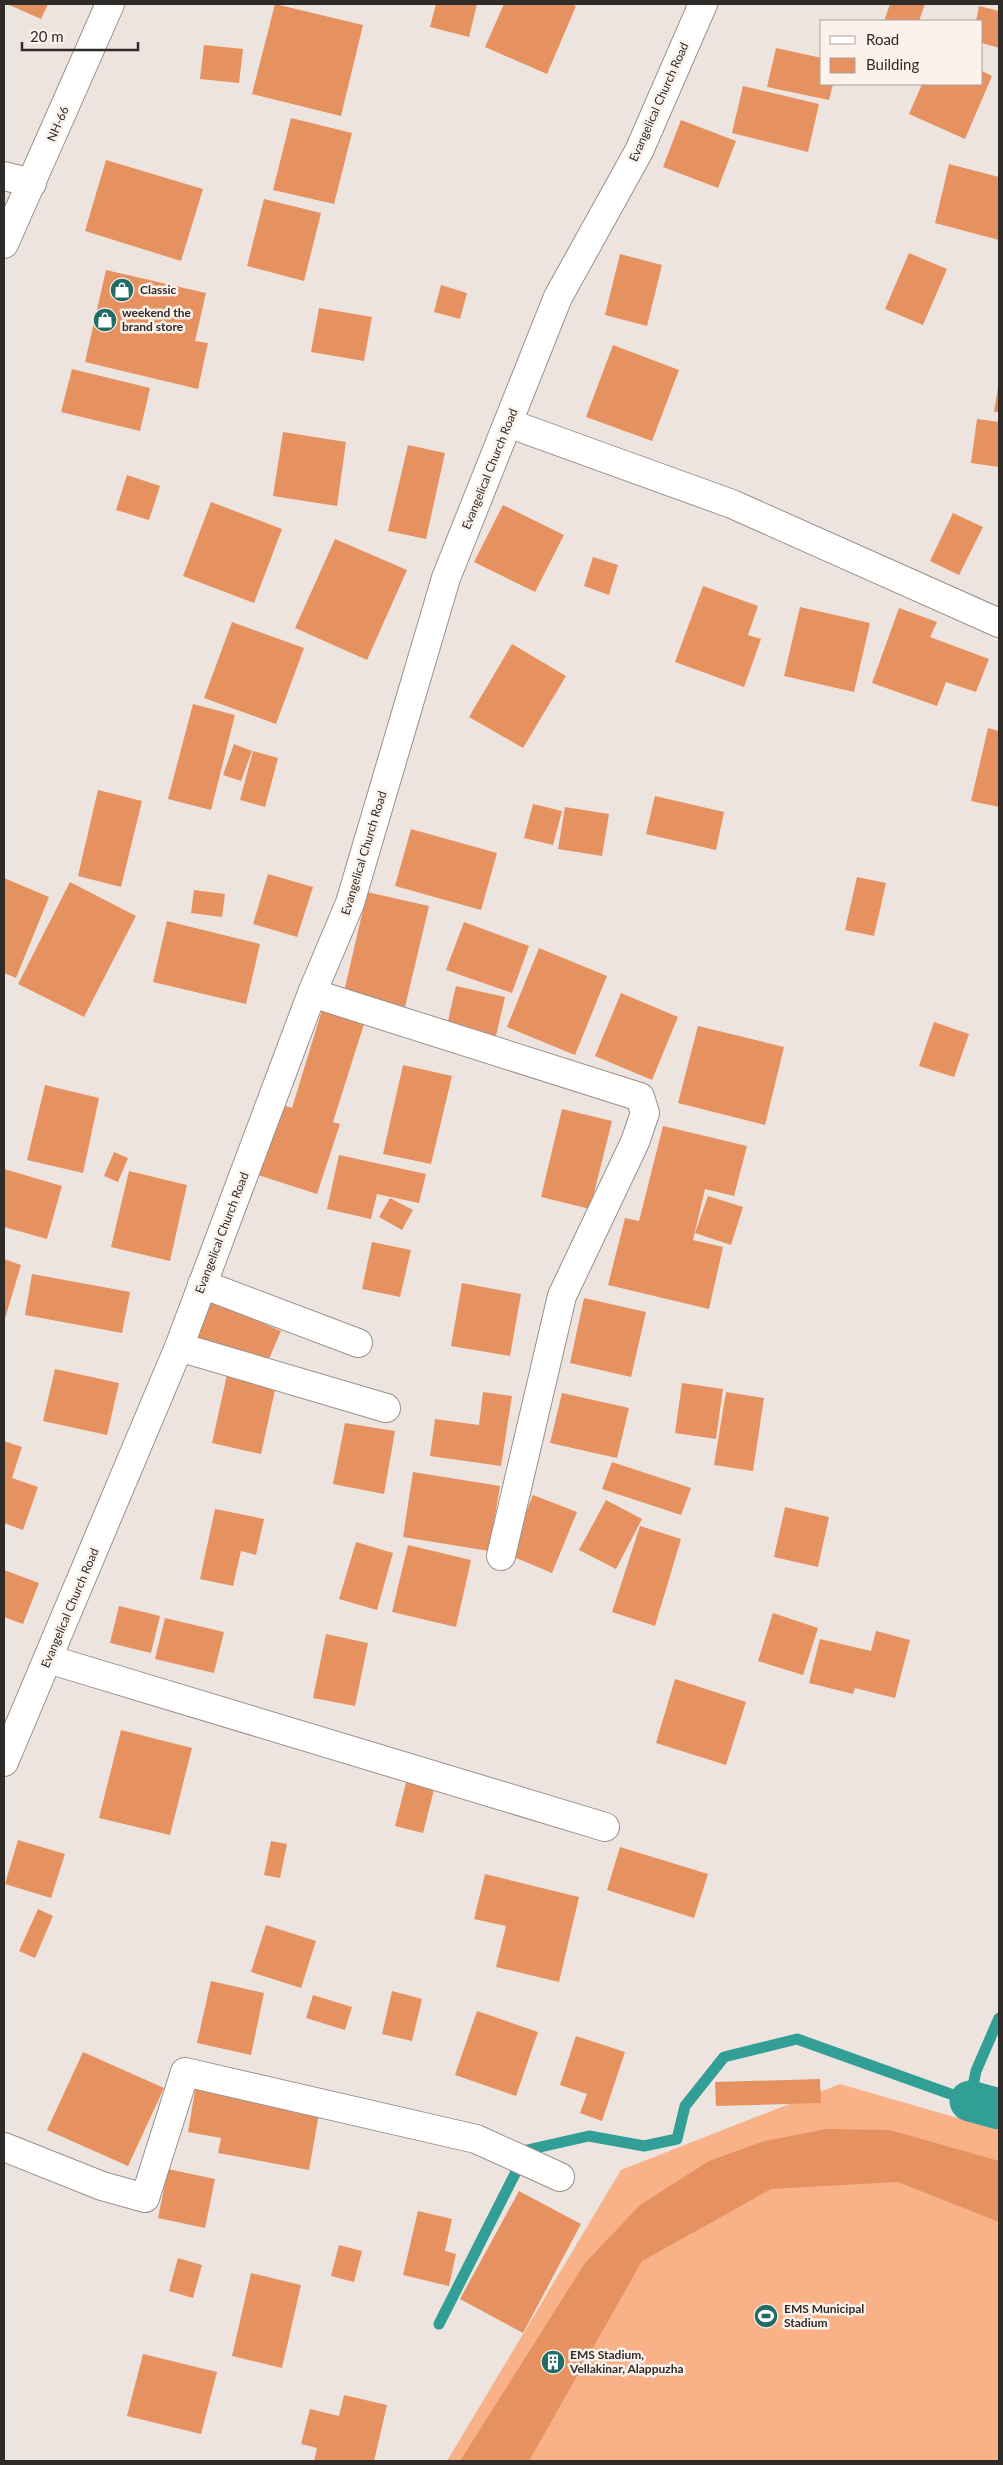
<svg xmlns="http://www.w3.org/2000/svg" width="1003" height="2465" font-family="Lato,sans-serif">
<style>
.garden{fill:#f9b188}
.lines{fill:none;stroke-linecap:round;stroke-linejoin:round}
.stream{stroke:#329f96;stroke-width:11}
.canal{stroke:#329f96;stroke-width:41}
.building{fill:#e69260}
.street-casing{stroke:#99908b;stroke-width:30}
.primary-casing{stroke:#99908b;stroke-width:30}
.street{stroke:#fff;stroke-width:28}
.primary{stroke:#fff;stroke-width:28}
.labels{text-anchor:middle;stroke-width:5;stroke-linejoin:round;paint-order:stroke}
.street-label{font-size:12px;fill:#2f2b29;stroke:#fcf2ec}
.poi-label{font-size:12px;font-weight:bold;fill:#2f2b29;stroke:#fcf2ec;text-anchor:start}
</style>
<rect width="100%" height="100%" fill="#eee4df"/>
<path class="garden" d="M840 2084 999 2130V2461H447L621 2170Z"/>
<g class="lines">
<path class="stream" d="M439 2324 527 2150 589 2136 644 2146 677 2139 685 2106 724 2057 797 2039 970 2101 976 2071 999 2018"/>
<path class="canal" d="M970 2101 999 2109"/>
</g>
<path class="building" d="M7 4H48L41 19Z
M275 4 363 25 341 116 252 94Z
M436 4H477L469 37 430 27Z
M504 4H570L576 6 547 74 485 47Z
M890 4H925L919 21H884Z
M979 6 999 11V48L982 43V21H976Z
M204 45 243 49 239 83 200 79Z
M776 48 822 58V84H833L829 100 767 87Z
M982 71 992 76 965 139 909 114 922 84H982Z
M743 86 819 104 808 152 732 133Z
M291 118 352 133 334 204 273 190Z
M681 120 736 141 718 188 663 167Z
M106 160 203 189 181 261 85 231Z
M949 164 999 177V240L935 223Z
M264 199 321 213 304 281 247 266Z
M909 253 947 269 923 325 885 309Z
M620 254 662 265 647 326 605 315Z
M106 270 206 293 195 341 208 343 198 389 85 362Z
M441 285 467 293 460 319 434 312Z
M319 308 372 317 364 361 311 352Z
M613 345 679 370 652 441 586 417Z
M72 369 150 388 140 431 61 412Z
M998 387H999V412H994Z
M977 419 999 422V467L971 463Z
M283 432 346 442 337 506 273 496Z
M408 445 445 453 426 539 388 531Z
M127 475 160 486 149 520 116 510Z
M211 502 282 529 254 603 183 576Z
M503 505 564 535 535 592 474 562Z
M953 513 983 527 959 575 930 561Z
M335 539 407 570 367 660 295 628Z
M593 557 618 565 609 595 584 586Z
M703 586 758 606 748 635 761 639 744 687 675 662Z
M800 607 870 623 854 692 784 676Z
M899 608 937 622 930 637 989 659 976 692 946 682 937 706 872 683Z
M232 622 304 648 276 724 204 698Z
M512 644 566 676 523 748 469 717Z
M193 704 235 715 211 810 168 799Z
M988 728 999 731V807L971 801Z
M234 744 252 751 241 781 223 775Z
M253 751 278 758 265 807 240 800Z
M98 790 142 801 121 887 78 876Z
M655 796 724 812 716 850 646 834Z
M533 804 562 811 553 845 524 838Z
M565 807 609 814 602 856 558 849Z
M411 829 497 853 481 910 395 886Z
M268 874 313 887 297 937 253 924Z
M857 877 886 883 874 936 845 930Z
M4 878 49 897 16 978 4 973Z
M70 882 136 916 84 1017 18 984Z
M194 890 225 894 222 917 191 913Z
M367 892 429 906 405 1007 344 992Z
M167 921 260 944 246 1004 153 982Z
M464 922 529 946 512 993 446 970Z
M539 948 607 976 575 1055 507 1027Z
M456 986 505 997 496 1036 447 1025Z
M621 993 678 1017 652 1080 595 1056Z
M322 1010 364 1024 333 1122 340 1124 317 1194 252 1173 273 1102 292 1108Z
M934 1022 969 1034 954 1077 919 1066Z
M698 1026 784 1047 765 1125 678 1103Z
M403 1065 452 1076 431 1164 383 1154Z
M45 1085 99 1098 83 1173 27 1160Z
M562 1109 612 1121 590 1209 541 1197Z
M663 1126 747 1146 734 1196 705 1189 693 1240 723 1247 709 1309 608 1285 625 1218 639 1221Z
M114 1152 128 1158 118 1182 104 1176Z
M339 1155 426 1174 419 1203 377 1194 371 1219 327 1209Z
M4 1169 62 1186 47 1239 4 1227Z
M129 1171 187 1185 170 1261 111 1247Z
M708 1196 743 1207 731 1245 695 1233Z
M390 1198 413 1210 402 1230 379 1217Z
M372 1242 411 1250 400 1297 362 1289Z
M4 1259 21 1265 4 1322Z
M32 1274 130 1292 122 1333 25 1315Z
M462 1283 521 1294 510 1356 451 1346Z
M584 1298 646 1312 631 1377 570 1363Z
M207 1299 281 1331 265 1368 191 1336Z
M55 1369 119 1383 107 1435 43 1421Z
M228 1370 277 1381 261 1454 212 1443Z
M682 1383 723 1389 716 1439 675 1433Z
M483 1392 512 1396 501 1466 430 1456 435 1419 479 1425Z
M726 1392 764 1398 753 1471 714 1465Z
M562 1393 629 1408 617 1458 550 1443Z
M345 1423 395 1431 384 1494 333 1484Z
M4 1441 22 1447 12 1478 38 1487 23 1530 4 1523Z
M612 1462 691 1488 681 1515 602 1489Z
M413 1472 500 1486 489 1551 403 1537Z
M533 1495 577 1512 552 1573 509 1555Z
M606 1500 642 1519 616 1569 579 1550Z
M785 1507 829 1517 818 1567 774 1557Z
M215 1509 264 1519 256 1555 241 1551 233 1586 200 1579Z
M640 1526 681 1539 655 1626 612 1612Z
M356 1542 393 1553 377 1610 339 1599Z
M408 1545 471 1560 456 1627 392 1612Z
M4 1570 39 1583 23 1624 4 1617Z
M119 1606 160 1616 151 1653 110 1643Z
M773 1613 818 1628 803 1675 758 1661Z
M165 1618 224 1632 214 1673 155 1659Z
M876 1631 910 1640 895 1698 855 1688 853 1694 809 1683 820 1639 871 1651Z
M326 1634 368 1643 355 1706 313 1698Z
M675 1679 746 1702 726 1765 656 1743Z
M121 1730 192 1748 170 1835 99 1818Z
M409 1771 437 1778 423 1833 395 1826Z
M18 1840 65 1854 51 1898 5 1884Z
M271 1841 287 1844 280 1878 264 1875Z
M620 1847 708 1874 694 1918 607 1890Z
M485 1874 579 1897 559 1982 496 1967 506 1926 474 1919Z
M38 1909 53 1916 35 1958 19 1951Z
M266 1925 316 1941 301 1988 251 1972Z
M211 1981 264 1993 251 2055 197 2043Z
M392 1991 422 1999 412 2041 382 2034Z
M313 1995 352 2007 345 2030 306 2018Z
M477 2011 538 2032 516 2096 455 2075Z
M576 2036 625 2052 602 2121 580 2113 587 2094 560 2085Z
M83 2052 164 2088 128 2166 47 2130Z
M820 2079 821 2103 716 2106 715 2082Z
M196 2085 320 2108 309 2170 218 2153 221 2138 188 2132Z
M827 2129 890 2130 999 2161V2222L898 2182 771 2189 642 2261 529 2461H460L585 2263 640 2205 709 2161 765 2141Z
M168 2169 215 2179 205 2228 158 2218Z
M519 2191 581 2224 523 2333 460 2299Z
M418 2211 452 2219 445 2251 456 2254 449 2286 403 2275Z
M339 2245 362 2251 354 2282 331 2276Z
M178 2258 202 2265 193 2298 169 2291Z
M251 2273 301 2285 282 2368 232 2356Z
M143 2354 217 2372 201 2434 127 2416Z
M344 2395 387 2405 374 2461H314L317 2448 301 2444 310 2409 339 2416Z"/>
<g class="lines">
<g class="street-casing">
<path id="street" d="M4 176 32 183
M508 423 732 504 999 623
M312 993 640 1097 645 1113 635 1142 562 1296 501 1556
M202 1284 358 1343
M179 1347 386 1408
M48 1659 605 1827
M4 1762 179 1347 312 993 350 903 446 578 558 297 639 151 703 4
M4 2147 102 2186 145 2198 185 2072 476 2139 560 2177"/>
</g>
<g class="primary-casing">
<path id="primary" d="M4 244 110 4"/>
</g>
<use href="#street" class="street"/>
<use href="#primary" class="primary"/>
</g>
<defs>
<g id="shop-disc" transform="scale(1.25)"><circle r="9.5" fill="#226c66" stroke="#fcf2ec"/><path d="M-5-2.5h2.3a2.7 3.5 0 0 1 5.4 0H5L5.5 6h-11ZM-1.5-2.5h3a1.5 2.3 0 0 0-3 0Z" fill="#fff"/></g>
<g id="stadium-disc" transform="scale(1.25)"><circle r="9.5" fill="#226c66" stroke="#fcf2ec"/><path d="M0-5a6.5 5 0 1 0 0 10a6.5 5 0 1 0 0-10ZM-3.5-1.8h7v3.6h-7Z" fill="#fff"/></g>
<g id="building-disc" transform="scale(1.25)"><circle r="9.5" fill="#226c66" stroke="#fcf2ec"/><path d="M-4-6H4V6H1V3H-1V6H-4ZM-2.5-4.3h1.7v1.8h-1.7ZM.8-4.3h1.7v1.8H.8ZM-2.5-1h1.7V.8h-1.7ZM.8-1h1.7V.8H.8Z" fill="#fff"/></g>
</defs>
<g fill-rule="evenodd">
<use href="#shop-disc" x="122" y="290"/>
<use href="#shop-disc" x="105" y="320"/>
<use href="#stadium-disc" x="766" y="2316"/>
<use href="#building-disc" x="553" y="2362"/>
</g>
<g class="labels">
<g class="street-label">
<text transform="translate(659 102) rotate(-66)" y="4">Evangelical Church Road</text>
<text transform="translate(58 124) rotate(-67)" y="4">NH-66</text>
<text transform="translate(490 469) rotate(-68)" y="4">Evangelical Church Road</text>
<text transform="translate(364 853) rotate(-73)" y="4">Evangelical Church Road</text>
<text transform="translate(222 1233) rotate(-69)" y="4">Evangelical Church Road</text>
<text transform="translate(70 1608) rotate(-67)" y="4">Evangelical Church Road</text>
</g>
<g class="poi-label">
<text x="140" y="294">Classic</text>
<text x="122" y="317">weekend the<tspan x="122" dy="14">brand store</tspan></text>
<text x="784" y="2313">EMS Municipal<tspan x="784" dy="14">Stadium</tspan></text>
<text x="570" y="2359">EMS Stadium,<tspan x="570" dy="14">Vellakinar, Alappuzha</tspan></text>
</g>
</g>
<rect width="1003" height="2465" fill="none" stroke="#2f2b29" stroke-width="10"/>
<rect x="820" y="20" width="162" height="65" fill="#fcf2ec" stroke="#aaa29e"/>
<rect x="830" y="36" width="25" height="8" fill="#ffffff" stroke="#aaa29e"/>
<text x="866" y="45" font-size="15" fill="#2f2b29">Road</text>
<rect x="830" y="58" width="25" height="15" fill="#e69260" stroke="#aaa29e"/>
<text x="866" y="70" font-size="15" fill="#2f2b29">Building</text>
<path d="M22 42v8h116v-8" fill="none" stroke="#2f2b29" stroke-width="2.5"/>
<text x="30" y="42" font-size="15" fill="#2f2b29" stroke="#fcf2ec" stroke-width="4" paint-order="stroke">20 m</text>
</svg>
